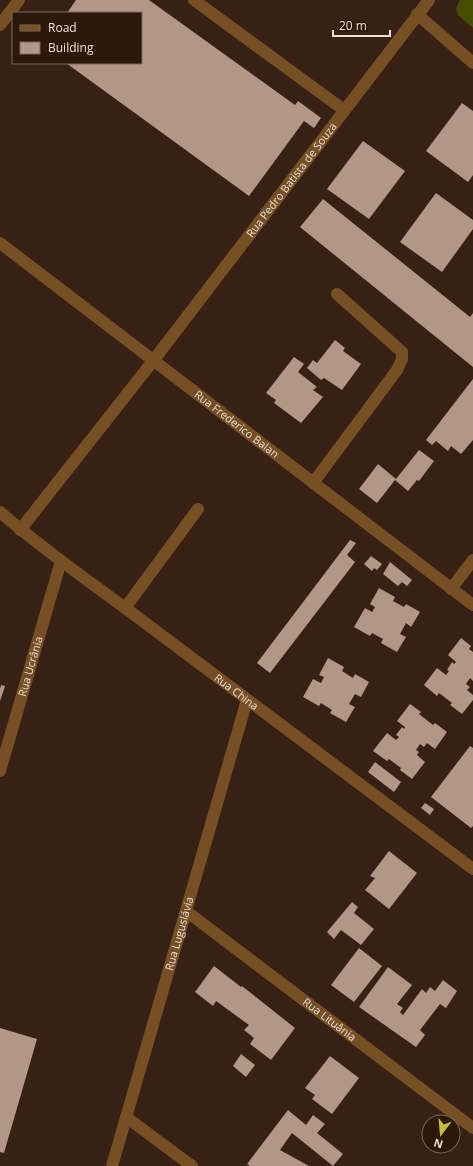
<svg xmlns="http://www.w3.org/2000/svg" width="473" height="1166" font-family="'Open Sans',sans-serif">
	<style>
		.green { fill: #474c03 }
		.building { fill: #b29787 }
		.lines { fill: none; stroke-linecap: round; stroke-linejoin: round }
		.minor { stroke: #764f24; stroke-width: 12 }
		.labels { text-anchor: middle; stroke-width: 4; stroke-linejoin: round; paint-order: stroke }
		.street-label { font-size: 11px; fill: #eddfd6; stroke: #2c180b }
	</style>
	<rect width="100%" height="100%" fill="#362114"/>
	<path class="green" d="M460,0h13v28l-15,-13 -2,-7z"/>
	<g class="building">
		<path d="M76,0h73l146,105 3,-4 23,17 -7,10 -10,-7 -55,75 -183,-133h75v-50h-74z"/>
		<path d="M462,103l11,8v64l-5,7 -42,-31z"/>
		<path d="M363,141l42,30 -36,48 -42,-30z"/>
		<path d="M436,193l37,27v9l-31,43 -42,-30z"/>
		<path d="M323,199l147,118 3,-4v54l-173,-140z"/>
		<path d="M335,340l10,8 -2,3 18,13 -19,26 -18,-12 -3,2 -14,-12 6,-8 4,3z"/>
		<path d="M294,357l10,7 -6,8 19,15 -4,3 10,7 -22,26 -27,-20 2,-3 -10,-7z"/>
		<path d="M473,379v61l-12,14 -10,-8 -3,5 -12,-10 -4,4 -6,-5z"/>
		<path d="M419,450l15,11 -15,20 -2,-1 -9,11 -13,-11 -18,23 -18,-14 19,-25 18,15z"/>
		<path d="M350,540l6,3 -9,12 8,7 -85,111 -13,-10z"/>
		<path d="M371,556l11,8 -5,6 -3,-2 -2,3 -8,-7z"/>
		<path d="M390,562l22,18 -5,6 -5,-4 -4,4 -15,-12z"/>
		<path d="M379,588l16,9 -2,4 11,6 2,-3 14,8 -9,15 -5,-4 -6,11 6,3 -9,15 -16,-9 2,-4 -11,-6 -2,3 -16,-9 11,-19 7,4 3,-5 -5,-3z"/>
		<path d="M461,638l10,8 -2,3 4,3v29l-3,-3 -4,6 4,3 -3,3 6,5v5l-11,14 -12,-9 2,-2 -13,-10 -2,3 -13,-11 13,-17 9,7 3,-4 -2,-1 5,-8 2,2 2,-2 -8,-7z"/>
		<path d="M328,658l16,9 -2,4 11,7 2,-4 14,8 -8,15 -6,-3 -6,10 6,3 -9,15 -16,-9 2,-3 -11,-7 -2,3 -16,-9 10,-18 8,4 3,-6 -5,-2z"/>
		<path d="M1,685l4,1 -5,15v-12z"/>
		<path d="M410,704l11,8 -2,2 14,11 2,-2 12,9 -12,17 -8,-6 -3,4 -4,-3 -4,6 3,2 -2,3 8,7 -13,17 -12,-9 1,-2 -12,-9 -2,2 -14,-10 14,-18 9,7 3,-3 -3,-2 6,-8 2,2 1,-2 -8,-6z"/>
		<path d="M470,746l3,2v78l-2,2 -40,-31z"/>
		<path d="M375,762l26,20 -7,10 -26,-20z"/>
		<path d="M425,803l9,6 -4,6 -9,-7z"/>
		<path d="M389,851l28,22 -28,36 -24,-19 10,-12 -5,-2z"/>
		<path d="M352,902l6,5 -4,6 20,16 -13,16 -20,-15 -7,9 -7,-7z"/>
		<path d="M359,948l23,18 -28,36 -23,-17z"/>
		<path d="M214,966l27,21 1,-1 53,42 -24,32 -21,-16 4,-6 -10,-8 5,-5 -33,-24 -3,5 -18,-14z"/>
		<path d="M388,967l24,18 -15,19 6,4 -3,4 3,3 19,-26 4,4 4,-6 5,4 8,-11 14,11 -11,17 -6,-4 -20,26 5,5 -9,12 -57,-40z"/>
		<path d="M0,1028l37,11 -33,114 -4,-1z"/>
		<path d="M241,1054l14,11 -9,12 -13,-11z"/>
		<path d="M330,1056l29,22 -27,36 -20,-15 3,-4 -10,-7z"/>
		<path d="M288,1110l18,15 7,-10 12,9 -8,9 26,21 -10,12 -41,-33 -12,17 29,16h-59l-3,-2z"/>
	</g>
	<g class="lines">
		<g class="minor">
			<path d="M194,0l150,110"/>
			<path d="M417,14l56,49"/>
			<path d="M0,25l19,-25"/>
			<path id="s1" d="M0,243l473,362"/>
			<path d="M313,483l84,-113 5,-11v-7l-65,-58"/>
			<path id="s2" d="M0,512c46,40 96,74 144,110 109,83 219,165 329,247"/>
			<path id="s3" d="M20,530l133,-169 276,-361"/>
			<path d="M451,589l22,-29"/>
			<path d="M125,608l73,-99"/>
			<path id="s4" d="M0,771l61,-210"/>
			<path id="s5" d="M186,911l287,217"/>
			<path d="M126,1117l66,49"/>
			<path id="s6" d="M112,1166l135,-466"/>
		</g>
	</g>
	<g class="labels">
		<g class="street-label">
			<text dy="4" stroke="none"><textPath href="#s3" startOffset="443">Rua Pedro Batista de Souza</textPath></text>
			<text dy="4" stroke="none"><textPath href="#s1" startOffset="298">Rua Frederico Balan</textPath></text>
			<text dy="4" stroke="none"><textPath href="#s4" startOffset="109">Rua Ucrânia</textPath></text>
			<text dy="4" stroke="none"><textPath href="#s2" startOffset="297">Rua China</textPath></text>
			<text dy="4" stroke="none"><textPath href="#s6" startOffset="242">Rua Luguslávia</textPath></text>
			<text dy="4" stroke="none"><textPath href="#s5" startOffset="180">Rua Lituânia</textPath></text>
		</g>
	</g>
	<rect x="12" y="12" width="130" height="52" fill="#2c180b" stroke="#79685c"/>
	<rect x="20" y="25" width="20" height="6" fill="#764f24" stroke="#79685c"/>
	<text x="48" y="32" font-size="12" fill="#eddfd6">Road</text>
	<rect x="20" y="42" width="20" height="12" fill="#b29787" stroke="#79685c"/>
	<text x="48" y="52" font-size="12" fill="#eddfd6">Building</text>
	<g transform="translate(441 1134) rotate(196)"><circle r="19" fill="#2c180b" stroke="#79685c"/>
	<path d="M0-3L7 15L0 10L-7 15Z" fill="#c5bc3d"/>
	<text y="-6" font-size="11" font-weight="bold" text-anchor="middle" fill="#eddfd6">N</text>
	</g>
	<path d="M333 30v6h57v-6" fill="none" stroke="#eddfd6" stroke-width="2"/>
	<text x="339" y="30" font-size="12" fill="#eddfd6" stroke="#2c180b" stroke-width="3" paint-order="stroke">20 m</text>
</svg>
